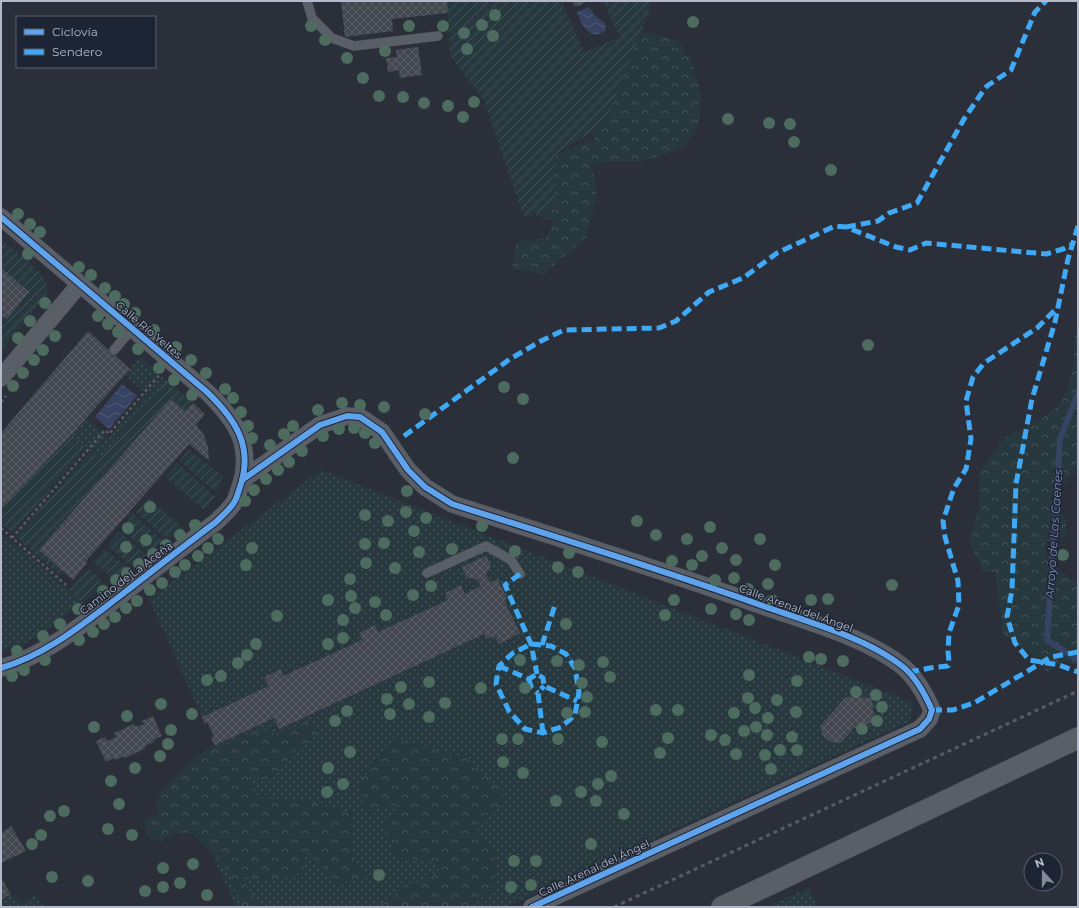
<svg xmlns="http://www.w3.org/2000/svg" width="1079" height="908" font-family="Montserrat,sans-serif">
	<style>
		.grass { fill: url(#grass-dots) }
		.forest { fill: url(#forest-crowns) }
		.garden { fill: url(#garden-furrows) }
		.water { fill: url(#water-waves) }
		.lines { fill: none; stroke-linecap: round; stroke-linejoin: round }
		.stream { stroke: #364363; stroke-width: 6 }
		.building { fill: url(#building-cross-hatch) }
		.service-casing { stroke: #464a52; stroke-width: 10 }
		.minor-casing { stroke: #464a52; stroke-width: 18 }
		.tertiary-casing { stroke: #464a52; stroke-width: 22 }
		.path { stroke: #585c64; stroke-width: 2.5; stroke-dasharray: 3 3; stroke-linecap: butt }
		.service { stroke: #5a5e67; stroke-width: 9 }
		.minor { stroke: #5a5e67; stroke-width: 17 }
		.tertiary { stroke: #5a5e67; stroke-width: 21 }
		.rail { stroke: #595c64; stroke-width: 3; stroke-dasharray: 4 4; stroke-linecap: butt }
		.quiet { stroke: #3fa9f5; stroke-width: 5; stroke-dasharray: 10 5; stroke-linecap: butt }
		.cycleway-casing { stroke: #1d2434; stroke-width: 8 }
		.cycleway { stroke: #60a3ed; stroke-width: 6 }
		.tree { fill: #4d6b5e }
		.labels { text-anchor: middle; stroke-width: 3; stroke-linejoin: round; paint-order: stroke }
		.street-label { font-size: 11px; fill: #b4baca; stroke: #1d2434 }
		.water-label { font-size: 12px; font-style: italic; fill: #7b8cb2; stroke: #1d2434 }
	</style>
	<defs>
		<pattern id="grass-dots" width="8" height="8" patternUnits="userSpaceOnUse"><rect width="8" height="8" fill="#27393f"/><path d="M2 2h.1M6 6h.1" fill="none" stroke="#445459" stroke-width="1.8" stroke-linecap="round"/></pattern>
		<pattern id="forest-crowns" width="20" height="18" patternUnits="userSpaceOnUse"><rect width="20" height="18" fill="#27393f"/><path d="M2 6a3 3 0 1 1 6 0M12 15a3 3 0 1 1 6 0" fill="none" stroke="#445459"/></pattern>
		<pattern id="garden-furrows" width="10" height="10" patternUnits="userSpaceOnUse"><rect width="10" height="10" fill="#27393f"/><path d="M-1 1l2-2M0 10L10 0M9 11l2-2" fill="none" stroke="#445459"/></pattern>
		<pattern id="water-waves" width="16" height="10" patternUnits="userSpaceOnUse"><rect width="16" height="10" fill="#364363"/><path d="M0 5q4-4 8 0t8 0" fill="none" stroke="#515c78"/></pattern>
		<pattern id="building-cross-hatch" width="8" height="8" patternUnits="userSpaceOnUse"><rect width="8" height="8" fill="#434750"/><path d="M0 0l8 8M0 8l8-8" fill="none" stroke="#5c5f68"/></pattern>
	</defs>
	<rect width="100%" height="100%" fill="#2a2f39"/>
	<g class="grass">
		<path d="M140,357l18,16 -15,18 -18,-16z"/>
		<path d="M161,376l7,5 -68,78 -28,-25 15,-16 22,20z"/>
		<path d="M321,470l593,233 -5,19 -403,185h-270l-49,-109 26,-24 -11,-21 13,-8 59,-27 5,11 205,-95 2,5 9,-3 4,8 21,-11 -16,-33 2,-1 -8,-20 -8,3 -4,-7 5,-10 -5,-9 -24,11 4,10 12,3 3,6 -16,8 -4,-9 -16,8 3,7 -70,32 -4,-7 -15,8 3,7 -79,36 -2,-7 -17,7 5,10 -67,31 -53,-118z"/>
		<path d="M1,532l82,70c-26,19 -50,43 -82,50z"/>
		<path d="M809,888l8,19h-42l-2,-3z"/>
		<path d="M11,894l10,10 15,-9 11,12h-46v-7z"/>
	</g>
	<g class="forest">
		<path d="M628,29l50,11 15,25 9,33 -4,29 -14,20 -43,15h-34l-15,4 5,26 -11,46 -43,36 -31,-5 4,-25 14,-5h15l10,-18 -16,-4 -16,-10 28,-51 44,-16 -8,-37z"/>
		<path d="M1078,327v142l-29,28 17,24 1,15 -22,6 2,18 23,19 8,1v84l-14,-3 -16,11 -17,-18 -29,-21 -6,-61h-12l-15,-29 10,-36v-34l25,-35 36,-18 21,-16 12,-33 2,-34z"/>
		<path d="M304,722l16,6 -7,11 -19,13 -21,27h-13l-11,-4 6,22 48,3 49,13v41l14,22 -27,8 -32,-33 -4,22 -33,7 -29,-3 20,30h-20l-13,-36 -30,-32 -9,-6h-17l-12,9 -11,-5 -7,-17 16,-6 -1,-13 4,-11 36,-34 60,-26c21,7 29,2 47,-8z"/>
		<path d="M398,740l67,18 38,32v14l-14,9 -12,18 18,20v35l-23,21h-93l24,-19 37,-14 -5,-12 -40,-5 -11,-35 17,-19 -17,5 -19,3 -5,-29 20,-26z"/>
	</g>
	<g class="garden">
		<path d="M447,1h114l23,51 36,-15 -17,-36h46l2,5 -46,118 -48,29 -2,53 -31,11 -40,-116 -34,-45z"/>
		<path d="M1,240c15,12 53,35 45,56l-45,54z"/>
		<path d="M168,381l25,22 -8,8 -14,-12 -132,151 25,22 -4,4 -44,-39 74,-86 10,8z"/>
		<path d="M72,434l14,14 -74,85 -11,-9v-15z"/>
		<path d="M189,450l34,26 -6,17 -38,-32z"/>
		<path d="M177,463l39,34 -12,13 -39,-33z"/>
		<path d="M149,498l34,30 -16,11 -31,-27z"/>
		<path d="M130,511l34,31 -15,11 -27,-23 7,-9 -4,-4z"/>
		<path d="M119,531l27,24 -15,11 -24,-21z"/>
		<path d="M105,549l23,20 -15,10 -20,-17z"/>
		<path d="M89,569l17,16 -23,17 -14,-12z"/>
	</g>
	<g class="water">
		<path d="M589,7l5,8 11,8 1,7c-15,13 -25,-5 -29,-18z"/>
		<path d="M122,384l15,12 -28,33 -14,-12z"/>
	</g>
	<g class="lines">
		<path class="stream" d="M1078,393l-18,46 -13,201 31,20"/>
	</g>
	<g class="building">
		<path d="M341,1h106l1,12 -56,6 1,12 -48,6z"/>
		<path d="M572,1h17l-14,6z"/>
		<path d="M418,47l4,28 -22,3 -1,-8 -11,2 -2,-14 11,-1 -1,-7z"/>
		<path d="M1,268l28,24 -22,27 -6,-5z"/>
		<path d="M88,331l42,38 -58,65 -71,75v-76z"/>
		<path d="M171,399l14,12 8,-8 12,11 -9,11 8,10 4,12 1,14 -20,-17 -103,117 1,2 -14,17 -34,-30z"/>
		<path d="M486,556l5,9 -5,10 4,7 8,-3 9,20 -3,1 16,33 -21,11 -4,-8 -9,3 -2,-5 -205,95 -5,-11 -59,27 -4,-7 3,-2 -7,-14 -3,2 -2,-7 67,-31 -5,-9 17,-8 2,7 79,-36 -3,-7 16,-8 3,7 70,-32 -3,-7 16,-8 4,9 16,-8 -3,-6 -12,-3 -4,-10z"/>
		<path d="M846,697l26,1 2,24 -20,6 -13,15 -10,-1 -7,-5 -4,-11z"/>
		<path d="M153,716l9,20 -9,4 1,2 -9,4 1,2 -21,10 -1,-2 -8,4 -2,-2 -8,4 -10,-21 9,-4 2,4 9,-4 -2,-4 20,-9 1,3 9,-3 -2,-3z"/>
		<path d="M11,826l15,25 -25,12v-30z"/>
		<path d="M1,878l10,16 -10,6z"/>
	</g>
	<g class="lines">
		<defs>
			<g id="service">
				<path d="M307,1l5,17 20,20 22,8 84,-10"/>
				<path d="M114,350l18,-21"/>
				<path d="M427,573l59,-27 25,14 9,14"/>
			</g>
			<g id="minor">
				<path d="M1,217l206,175c28,27 47,54 33,95 -2,5 -3,12 -7,17 -4,6 -11,12 -17,18 -32,24 -64,49 -96,74 -37,28 -74,59 -119,72"/>
				<path d="M1,378l78,-93"/>
				<path d="M242,480l78,-55 27,-9 13,1 22,15 26,38 17,17 27,17c104,33 208,65 311,102 43,15 104,32 139,60 14,11 23,28 30,44l-3,9 -9,10 -388,178"/>
			</g>
			<path id="tertiary" d="M722,907l356,-169"/>
		</defs>
		<use href="#service" class="service-casing"/>
		<use href="#minor" class="minor-casing"/>
		<use href="#tertiary" class="tertiary-casing"/>
		<g class="path">
			<path d="M1,402l5,-6"/>
			<path d="M1,528l65,57"/>
			<path d="M12,538l93,-108 4,4 51,-60"/>
		</g>
		<use href="#service" class="service"/>
		<use href="#minor" class="minor"/>
		<use href="#tertiary" class="tertiary"/>
		<path class="rail" d="M614,907l464,-216"/>
		<g class="quiet">
			<path d="M1078,226l-10,33 -13,63 -23,77 -16,85 -4,106 -5,27 8,26 14,17 30,5 19,7"/>
			<path d="M846,227l32,-6 11,-8 28,-10 47,-84 19,-28 4,-5 24,-16 24,-58 11,-11"/>
			<path d="M404,436l106,-77 31,-18 23,-11 95,-2 17,-7 33,-29 34,-14 34,-25 58,-27 11,1 50,20 14,3 16,-7 120,11 17,-5 10,-5"/>
			<path d="M520,574l-15,11 26,59 6,30"/>
			<path d="M531,644l20,2 15,8 9,14 4,24 -4,23 -14,12 -18,6 -18,-4 -16,-18 -13,-27 3,-18 14,-13z"/>
			<path d="M542,645l13,-40"/>
			<path d="M499,666l30,13 8,-5 6,4 1,8 33,15"/>
			<path d="M909,672l21,-4 18,-2 1,-4 -1,-11 1,-18 10,-28 -1,-24 -13,-44 -2,-16 11,-33 12,-19 5,-30 -5,-38 7,-24 11,-14 53,-35 21,-21"/>
			<path d="M529,679l2,8 7,6"/>
			<path d="M932,710h21l21,-7 77,-46 27,-5"/>
			<path d="M543,733l-5,-40 6,-7"/>
		</g>
		<defs>
			<g id="cycleway">
				<path d="M1,217l206,175c28,27 47,54 33,95 -2,5 -3,12 -7,17 -4,6 -11,12 -17,18 -32,24 -64,49 -96,74 -37,28 -74,59 -119,72"/>
				<path d="M242,480l78,-55 27,-9 13,1 22,15 26,38 17,17 27,17c104,33 208,65 311,102 43,15 104,32 139,60 14,11 23,28 30,44l-3,9 -9,10 -388,178"/>
			</g>
		</defs>
		<use href="#cycleway" class="cycleway-casing"/>
		<use href="#cycleway" class="cycleway"/>
	</g>
	<g class="tree">
		<circle cx="495" cy="15" r="6"/>
		<circle cx="693" cy="22" r="6"/>
		<circle cx="482" cy="25" r="6"/>
		<circle cx="311" cy="26" r="6"/>
		<circle cx="409" cy="26" r="6"/>
		<circle cx="443" cy="26" r="6"/>
		<circle cx="464" cy="33" r="6"/>
		<circle cx="493" cy="36" r="6"/>
		<circle cx="325" cy="40" r="6"/>
		<circle cx="467" cy="49" r="6"/>
		<circle cx="385" cy="51" r="6"/>
		<circle cx="347" cy="58" r="6"/>
		<circle cx="363" cy="78" r="6"/>
		<circle cx="379" cy="96" r="6"/>
		<circle cx="403" cy="97" r="6"/>
		<circle cx="474" cy="102" r="6"/>
		<circle cx="424" cy="103" r="6"/>
		<circle cx="448" cy="106" r="6"/>
		<circle cx="463" cy="117" r="6"/>
		<circle cx="728" cy="119" r="6"/>
		<circle cx="769" cy="123" r="6"/>
		<circle cx="790" cy="124" r="6"/>
		<circle cx="794" cy="142" r="6"/>
		<circle cx="831" cy="170" r="6"/>
		<circle cx="18" cy="214" r="6"/>
		<circle cx="30" cy="224" r="6"/>
		<circle cx="40" cy="232" r="6"/>
		<circle cx="28" cy="254" r="6"/>
		<circle cx="79" cy="267" r="6"/>
		<circle cx="91" cy="275" r="6"/>
		<circle cx="105" cy="288" r="6"/>
		<circle cx="115" cy="296" r="6"/>
		<circle cx="45" cy="303" r="6"/>
		<circle cx="124" cy="304" r="6"/>
		<circle cx="135" cy="313" r="6"/>
		<circle cx="98" cy="316" r="6"/>
		<circle cx="30" cy="321" r="6"/>
		<circle cx="108" cy="324" r="6"/>
		<circle cx="154" cy="330" r="6"/>
		<circle cx="118" cy="332" r="6"/>
		<circle cx="55" cy="336" r="6"/>
		<circle cx="18" cy="338" r="6"/>
		<circle cx="868" cy="345" r="6"/>
		<circle cx="176" cy="347" r="6"/>
		<circle cx="138" cy="349" r="6"/>
		<circle cx="43" cy="350" r="6"/>
		<circle cx="34" cy="360" r="6"/>
		<circle cx="191" cy="360" r="6"/>
		<circle cx="159" cy="368" r="6"/>
		<circle cx="23" cy="373" r="6"/>
		<circle cx="206" cy="373" r="6"/>
		<circle cx="174" cy="380" r="6"/>
		<circle cx="13" cy="386" r="6"/>
		<circle cx="504" cy="387" r="6"/>
		<circle cx="225" cy="389" r="6"/>
		<circle cx="192" cy="395" r="6"/>
		<circle cx="233" cy="398" r="6"/>
		<circle cx="523" cy="399" r="6"/>
		<circle cx="342" cy="403" r="6"/>
		<circle cx="360" cy="405" r="6"/>
		<circle cx="384" cy="407" r="6"/>
		<circle cx="318" cy="410" r="6"/>
		<circle cx="241" cy="412" r="6"/>
		<circle cx="425" cy="414" r="6"/>
		<circle cx="248" cy="426" r="6"/>
		<circle cx="293" cy="426" r="6"/>
		<circle cx="354" cy="428" r="6"/>
		<circle cx="339" cy="429" r="6"/>
		<circle cx="365" cy="433" r="6"/>
		<circle cx="284" cy="434" r="6"/>
		<circle cx="323" cy="436" r="6"/>
		<circle cx="252" cy="438" r="6"/>
		<circle cx="375" cy="443" r="6"/>
		<circle cx="270" cy="445" r="6"/>
		<circle cx="302" cy="451" r="6"/>
		<circle cx="513" cy="458" r="6"/>
		<circle cx="289" cy="462" r="6"/>
		<circle cx="278" cy="470" r="6"/>
		<circle cx="266" cy="479" r="6"/>
		<circle cx="254" cy="490" r="6"/>
		<circle cx="407" cy="491" r="6"/>
		<circle cx="245" cy="501" r="6"/>
		<circle cx="150" cy="507" r="6"/>
		<circle cx="406" cy="512" r="6"/>
		<circle cx="365" cy="515" r="6"/>
		<circle cx="426" cy="518" r="6"/>
		<circle cx="388" cy="521" r="6"/>
		<circle cx="637" cy="521" r="6"/>
		<circle cx="195" cy="525" r="6"/>
		<circle cx="482" cy="526" r="6"/>
		<circle cx="710" cy="527" r="6"/>
		<circle cx="128" cy="528" r="6"/>
		<circle cx="414" cy="531" r="6"/>
		<circle cx="180" cy="535" r="6"/>
		<circle cx="656" cy="535" r="6"/>
		<circle cx="218" cy="539" r="6"/>
		<circle cx="687" cy="539" r="6"/>
		<circle cx="760" cy="539" r="6"/>
		<circle cx="146" cy="540" r="6"/>
		<circle cx="384" cy="543" r="6"/>
		<circle cx="365" cy="544" r="6"/>
		<circle cx="166" cy="545" r="6"/>
		<circle cx="126" cy="547" r="6"/>
		<circle cx="208" cy="548" r="6"/>
		<circle cx="252" cy="548" r="6"/>
		<circle cx="722" cy="548" r="6"/>
		<circle cx="452" cy="549" r="6"/>
		<circle cx="515" cy="551" r="6"/>
		<circle cx="419" cy="552" r="6"/>
		<circle cx="569" cy="553" r="6"/>
		<circle cx="153" cy="554" r="6"/>
		<circle cx="1063" cy="555" r="6"/>
		<circle cx="198" cy="556" r="6"/>
		<circle cx="702" cy="556" r="6"/>
		<circle cx="736" cy="560" r="6"/>
		<circle cx="672" cy="561" r="6"/>
		<circle cx="366" cy="563" r="6"/>
		<circle cx="139" cy="564" r="6"/>
		<circle cx="185" cy="565" r="6"/>
		<circle cx="246" cy="565" r="6"/>
		<circle cx="692" cy="565" r="6"/>
		<circle cx="775" cy="565" r="6"/>
		<circle cx="558" cy="567" r="6"/>
		<circle cx="395" cy="568" r="6"/>
		<circle cx="175" cy="572" r="6"/>
		<circle cx="578" cy="572" r="6"/>
		<circle cx="127" cy="573" r="6"/>
		<circle cx="734" cy="578" r="6"/>
		<circle cx="350" cy="579" r="6"/>
		<circle cx="116" cy="580" r="6"/>
		<circle cx="715" cy="580" r="6"/>
		<circle cx="162" cy="583" r="6"/>
		<circle cx="768" cy="584" r="6"/>
		<circle cx="892" cy="585" r="6"/>
		<circle cx="431" cy="586" r="6"/>
		<circle cx="748" cy="589" r="6"/>
		<circle cx="150" cy="590" r="6"/>
		<circle cx="103" cy="591" r="6"/>
		<circle cx="413" cy="595" r="6"/>
		<circle cx="351" cy="596" r="6"/>
		<circle cx="828" cy="599" r="6"/>
		<circle cx="328" cy="600" r="6"/>
		<circle cx="674" cy="600" r="6"/>
		<circle cx="772" cy="600" r="6"/>
		<circle cx="811" cy="600" r="6"/>
		<circle cx="137" cy="601" r="6"/>
		<circle cx="375" cy="602" r="6"/>
		<circle cx="126" cy="608" r="6"/>
		<circle cx="355" cy="608" r="6"/>
		<circle cx="78" cy="609" r="6"/>
		<circle cx="711" cy="609" r="6"/>
		<circle cx="736" cy="614" r="6"/>
		<circle cx="386" cy="615" r="6"/>
		<circle cx="665" cy="615" r="6"/>
		<circle cx="277" cy="616" r="6"/>
		<circle cx="115" cy="617" r="6"/>
		<circle cx="343" cy="620" r="6"/>
		<circle cx="749" cy="620" r="6"/>
		<circle cx="60" cy="624" r="6"/>
		<circle cx="104" cy="624" r="6"/>
		<circle cx="566" cy="624" r="6"/>
		<circle cx="93" cy="632" r="6"/>
		<circle cx="43" cy="636" r="6"/>
		<circle cx="343" cy="638" r="6"/>
		<circle cx="79" cy="640" r="6"/>
		<circle cx="256" cy="644" r="6"/>
		<circle cx="328" cy="644" r="6"/>
		<circle cx="17" cy="651" r="6"/>
		<circle cx="247" cy="655" r="6"/>
		<circle cx="809" cy="657" r="6"/>
		<circle cx="821" cy="659" r="6"/>
		<circle cx="45" cy="660" r="6"/>
		<circle cx="520" cy="660" r="6"/>
		<circle cx="557" cy="661" r="6"/>
		<circle cx="843" cy="661" r="6"/>
		<circle cx="603" cy="662" r="6"/>
		<circle cx="238" cy="663" r="6"/>
		<circle cx="579" cy="665" r="6"/>
		<circle cx="24" cy="670" r="6"/>
		<circle cx="749" cy="675" r="6"/>
		<circle cx="12" cy="676" r="6"/>
		<circle cx="221" cy="676" r="6"/>
		<circle cx="610" cy="677" r="6"/>
		<circle cx="207" cy="680" r="6"/>
		<circle cx="797" cy="681" r="6"/>
		<circle cx="429" cy="682" r="6"/>
		<circle cx="582" cy="683" r="6"/>
		<circle cx="401" cy="687" r="6"/>
		<circle cx="481" cy="688" r="6"/>
		<circle cx="525" cy="688" r="6"/>
		<circle cx="856" cy="692" r="6"/>
		<circle cx="876" cy="695" r="6"/>
		<circle cx="587" cy="697" r="6"/>
		<circle cx="748" cy="698" r="6"/>
		<circle cx="387" cy="699" r="6"/>
		<circle cx="777" cy="700" r="6"/>
		<circle cx="445" cy="703" r="6"/>
		<circle cx="161" cy="704" r="6"/>
		<circle cx="409" cy="704" r="6"/>
		<circle cx="882" cy="707" r="6"/>
		<circle cx="755" cy="708" r="6"/>
		<circle cx="656" cy="710" r="6"/>
		<circle cx="678" cy="710" r="6"/>
		<circle cx="347" cy="711" r="6"/>
		<circle cx="585" cy="712" r="6"/>
		<circle cx="796" cy="712" r="6"/>
		<circle cx="567" cy="713" r="6"/>
		<circle cx="734" cy="713" r="6"/>
		<circle cx="192" cy="714" r="6"/>
		<circle cx="390" cy="714" r="6"/>
		<circle cx="127" cy="716" r="6"/>
		<circle cx="429" cy="717" r="6"/>
		<circle cx="768" cy="718" r="6"/>
		<circle cx="335" cy="721" r="6"/>
		<circle cx="877" cy="721" r="6"/>
		<circle cx="94" cy="727" r="6"/>
		<circle cx="756" cy="727" r="6"/>
		<circle cx="862" cy="729" r="6"/>
		<circle cx="171" cy="730" r="6"/>
		<circle cx="744" cy="731" r="6"/>
		<circle cx="711" cy="735" r="6"/>
		<circle cx="767" cy="735" r="6"/>
		<circle cx="792" cy="737" r="6"/>
		<circle cx="668" cy="738" r="6"/>
		<circle cx="502" cy="739" r="6"/>
		<circle cx="518" cy="739" r="6"/>
		<circle cx="558" cy="739" r="6"/>
		<circle cx="725" cy="740" r="6"/>
		<circle cx="602" cy="742" r="6"/>
		<circle cx="168" cy="744" r="6"/>
		<circle cx="780" cy="750" r="6"/>
		<circle cx="797" cy="750" r="6"/>
		<circle cx="350" cy="752" r="6"/>
		<circle cx="660" cy="753" r="6"/>
		<circle cx="736" cy="754" r="6"/>
		<circle cx="765" cy="755" r="6"/>
		<circle cx="160" cy="756" r="6"/>
		<circle cx="503" cy="762" r="6"/>
		<circle cx="135" cy="768" r="6"/>
		<circle cx="328" cy="768" r="6"/>
		<circle cx="771" cy="769" r="6"/>
		<circle cx="523" cy="773" r="6"/>
		<circle cx="611" cy="776" r="6"/>
		<circle cx="111" cy="781" r="6"/>
		<circle cx="343" cy="784" r="6"/>
		<circle cx="598" cy="784" r="6"/>
		<circle cx="327" cy="792" r="6"/>
		<circle cx="581" cy="792" r="6"/>
		<circle cx="556" cy="801" r="6"/>
		<circle cx="596" cy="801" r="6"/>
		<circle cx="119" cy="804" r="6"/>
		<circle cx="64" cy="811" r="6"/>
		<circle cx="624" cy="814" r="6"/>
		<circle cx="50" cy="816" r="6"/>
		<circle cx="108" cy="829" r="6"/>
		<circle cx="41" cy="835" r="6"/>
		<circle cx="132" cy="835" r="6"/>
		<circle cx="32" cy="844" r="6"/>
		<circle cx="591" cy="844" r="6"/>
		<circle cx="514" cy="861" r="6"/>
		<circle cx="536" cy="861" r="6"/>
		<circle cx="193" cy="864" r="6"/>
		<circle cx="163" cy="868" r="6"/>
		<circle cx="379" cy="875" r="6"/>
		<circle cx="52" cy="877" r="6"/>
		<circle cx="88" cy="881" r="6"/>
		<circle cx="180" cy="883" r="6"/>
		<circle cx="531" cy="885" r="6"/>
		<circle cx="163" cy="887" r="6"/>
		<circle cx="511" cy="887" r="6"/>
		<circle cx="145" cy="891" r="6"/>
		<circle cx="207" cy="895" r="6"/>
	</g>
	<g class="labels">
		<g class="street-label">
			<text transform="translate(149 330) rotate(40)" y="4">Calle Río Yeltes</text>
			<text transform="translate(126 578) rotate(-37)" y="4">Camino de La Aceña</text>
			<text transform="translate(796 608) rotate(20)" y="4">Calle Arenal del Ángel</text>
			<text transform="translate(594 868) rotate(-25)" y="4">Calle Arenal del Ángel</text>
		</g>
		<g class="water-label">
			<text transform="translate(1054 534) rotate(-86)" y="4">Arroyo de Las Caenes</text>
		</g>
	</g>
	<rect width="1079" height="908" fill="none" stroke="#b4baca" stroke-width="4"/>
	<rect x="16" y="16" width="140" height="52" fill="#1d2434" stroke="#596070"/>
	<rect x="24" y="29" width="20" height="6" fill="#60a3ed" stroke="#596070"/>
	<text x="52" y="36" font-size="12" fill="#b4baca">Ciclovía</text>
	<rect x="24" y="49" width="20" height="6" fill="#3fa9f5" stroke="#596070"/>
	<text x="52" y="56" font-size="12" fill="#b4baca">Sendero</text>
	<g transform="translate(1043 872) rotate(339)"><circle r="19" fill="#1d2434" stroke="#596070"/>
	<path d="M0-3L7 15L0 10L-7 15Z" fill="#848997"/>
	<text y="-6" font-size="11" font-weight="bold" text-anchor="middle" fill="#b4baca">N</text>
	</g>
</svg>
